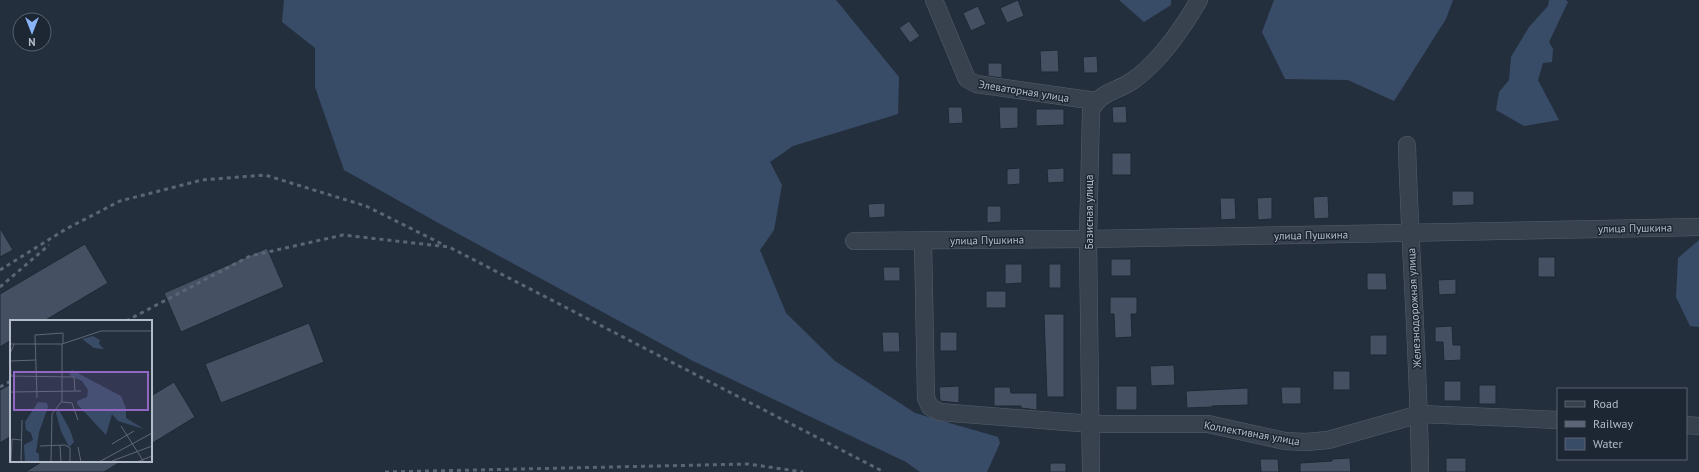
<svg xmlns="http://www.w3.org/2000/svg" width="1699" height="472" font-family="'PT Sans',sans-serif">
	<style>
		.water { fill: #394c67 }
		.building { fill: #455162; stroke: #1f2835 }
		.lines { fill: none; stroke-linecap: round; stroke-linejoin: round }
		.minor-casing { stroke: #565f6c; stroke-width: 18 }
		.minor { stroke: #38414e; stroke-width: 17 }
		.rail { stroke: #5a6575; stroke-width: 3; stroke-dasharray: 4 4; stroke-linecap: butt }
		.labels { text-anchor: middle; stroke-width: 3; stroke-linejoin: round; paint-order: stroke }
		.street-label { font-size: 11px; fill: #b4bcc9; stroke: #1d2633 }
		.inset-road { fill: none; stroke: #5e6776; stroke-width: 1 }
		.view { fill: #9266c3; fill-opacity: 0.15; stroke: #9266c3; stroke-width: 2 }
		.inset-edge { fill: none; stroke: #b4bcc9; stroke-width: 2 }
	</style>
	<rect width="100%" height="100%" fill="#242f3e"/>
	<g class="water">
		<path d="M284,0h552l63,77 -1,37 -105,32 -23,16 12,23 -8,45 -14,20 26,63 49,48 80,52 83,24 2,6 -13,29h-67l-14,-10 -213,-101 -251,-136 -98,-55 -29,-83v-39l-33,-26z"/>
		<path d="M1119,0h52v5l-27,17z"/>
		<path d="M1274,0h179l-7,19 -52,82 -46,-21 -63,-1 -23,-47z"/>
		<path d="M1549,0h17l2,2 -19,40 4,7 -1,13 -9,1 -5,17 21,40 -35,6 -28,-16 3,-18 10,-12 2,-23 18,-30 19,-21z"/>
		<path d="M1699,240v87l-9,-1 -14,-29 2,-39z"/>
	</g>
	<g class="building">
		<path d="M1018,0l6,16 -17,7 -7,-15z"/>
		<path d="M978,6l8,18 -15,7 -8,-18z"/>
		<path d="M909,21l11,15 -10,7 -11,-15z"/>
		<path d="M1058,50l1,22h-18l-1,-21z"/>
		<path d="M1097,56l1,17h-14l-1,-16z"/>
		<path d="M988,63h14v15l-14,-2z"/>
		<path d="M1126,106l1,17h-14l-1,-16z"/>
		<path d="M948,107h14l1,16 -14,1z"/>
		<path d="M999,107h19v21l-18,1z"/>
		<path d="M1036,109h28v16l-28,1z"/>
		<rect x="1112" y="153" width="19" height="22"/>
		<path d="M1020,168v16l-13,1v-16z"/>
		<path d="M1064,168v14l-16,1 -1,-14z"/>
		<path d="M1452,191h22v14l-22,1z"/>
		<path d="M1328,196l1,22 -15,1 -1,-22z"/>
		<path d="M1272,197v22l-14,1 -1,-22z"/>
		<path d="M1220,198h15l1,21 -15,1z"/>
		<path d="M885,203v14l-16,1 -1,-14z"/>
		<path d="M987,206h14v16l-14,1z"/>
		<path d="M0,228l13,22 -13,7z"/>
		<path d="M85,244l23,39 -64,38h-33v19l-11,7v-53z"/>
		<path d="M267,248l17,39 -103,45 -17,-39z"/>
		<rect x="1538" y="257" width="17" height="20"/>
		<rect x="1111" y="259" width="20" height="17"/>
		<path d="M1005,264h17v19l-17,1z"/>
		<rect x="1049" y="264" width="12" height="24"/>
		<path d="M883,267h17v14h-16z"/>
		<path d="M1367,273h19l1,17h-20z"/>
		<path d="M1456,279v15l-17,1 -1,-15z"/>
		<rect x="986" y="291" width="20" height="17"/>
		<path d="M1110,297h27v17h-6l1,23 -17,1 -1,-24h-4z"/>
		<path d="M1044,314h20v83h-17z"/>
		<path d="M309,323l15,39 -103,41 -16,-39z"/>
		<path d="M1452,326l1,19h8v15l-17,1 -1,-19h-8v-15z"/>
		<path d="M882,332h17l1,20h-17z"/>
		<rect x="940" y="332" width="17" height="19"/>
		<rect x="1370" y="335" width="17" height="20"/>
		<path d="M1174,365l1,20 -24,1 -1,-20z"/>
		<rect x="1333" y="371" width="17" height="19"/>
		<rect x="1444" y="381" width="17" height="20"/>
		<path d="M174,382l21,35 -44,27v-48z"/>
		<path d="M11,384v52l-11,7v-53z"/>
		<rect x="1479" y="385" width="17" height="19"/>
		<path d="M959,386v17l-19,-2 -1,-14z"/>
		<rect x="1116" y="386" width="21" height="24"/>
		<path d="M994,387h16l1,6h26v17l-16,-2v-2h-27z"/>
		<path d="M1281,387h20v17h-19z"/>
		<path d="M1248,388v17l-36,1v1l-25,1 -1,-17z"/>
		<path d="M1350,458l1,14h-51v-9l32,-2v-2z"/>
		<rect x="1446" y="458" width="20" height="14"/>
		<path d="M1260,459h18l1,13h-18z"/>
		<path d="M43,461h79l-18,11h-79z"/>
		<rect x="1050" y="463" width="16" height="9"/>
	</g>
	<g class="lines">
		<defs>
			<g id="minor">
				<path d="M934,0l30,72 3,7 9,5 120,17"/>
				<path d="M1407,145c3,109 12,218 13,327"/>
				<path d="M854,241l234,-2 611,-12"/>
				<path d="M923,241l3,157 4,9 10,5 152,12h116l77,17 21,1 22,-2 92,-26 138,6"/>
				<path d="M1686,425l13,1"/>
				<path d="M1091,472l-3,-233 3,-128c9,-20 25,-19 41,-30 6,-4 12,-9 17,-14 20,-19 36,-43 50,-67"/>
			</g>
		</defs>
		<use href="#minor" class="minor-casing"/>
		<use href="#minor" class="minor"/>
		<g class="rail">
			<path d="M0,270l66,-41 54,-28 82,-21 63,-5 101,31 78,39"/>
			<path d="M0,287l49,-42"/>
			<path d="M126,321l124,-65 93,-21 106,12 435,225"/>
			<path d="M0,387l11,-6"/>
			<path d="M385,472l363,-8 55,8"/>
		</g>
	</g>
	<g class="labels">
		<g class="street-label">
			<text transform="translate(1024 91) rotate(9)" y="4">Элеваторная улица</text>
			<text transform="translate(1089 212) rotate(-90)" y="4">Базисная улица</text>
			<text transform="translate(1635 228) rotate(-1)" y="4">улица Пушкина</text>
			<text transform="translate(1311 235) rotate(-1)" y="4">улица Пушкина</text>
			<text transform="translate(987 240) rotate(-1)" y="4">улица Пушкина</text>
			<text transform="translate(1414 308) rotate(-93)" y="4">Железнодорожная улица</text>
			<text transform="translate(1252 433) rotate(10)" y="4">Коллективная улица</text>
		</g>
	</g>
	<g transform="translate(10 320)">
		<rect width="142" height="142" fill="#242f3e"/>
		<path d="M83,16l7,4 -1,4 5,5 -10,-1 -12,-9zM62,50l49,26 5,12v10l18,11 -26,-8 -6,-7 -6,21 -29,-31v-3l10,-4 1,-7 -6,-9 -13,-6zM28,82l9,1 1,4 -9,25 -3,20 3,2v8h-14l-1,-17 9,-5 -2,-7 -5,-3 -1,-8zM48,88l12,22 4,12 -5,5 -8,-16 -5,-18z" fill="#394c67"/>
		<path class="inset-road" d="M0,24h52M52,24l39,-13h51M0,41l26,-1M0,56l64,1 1,14M1,56l-1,-22 4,-10M0,72l71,-1M27,78l-2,-63 28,-2v10M52,82l10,1 6,17M111,106l23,36M102,124l22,-13M50,125l1,17M30,126l25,-1 5,3v14M68,127l3,15M102,141l40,-15M1,142l1,-23 9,1M11,142l1,-42M41,142l1,-48 10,-13v-57M89,142l53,-29M127,142l15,-6"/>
		<path class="view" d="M4,52h134v38h-134z"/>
		<rect width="142" height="142" class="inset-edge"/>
	</g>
	<rect x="1557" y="388" width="130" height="72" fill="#1d2633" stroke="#59626f"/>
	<rect x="1565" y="401" width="20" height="6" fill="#38414e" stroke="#59626f"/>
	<text x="1593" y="408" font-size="12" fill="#b4bcc9">Road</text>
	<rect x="1565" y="421" width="20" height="6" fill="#5a6575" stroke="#59626f"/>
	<text x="1593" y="428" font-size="12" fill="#b4bcc9">Railway</text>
	<rect x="1565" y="438" width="20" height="12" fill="#394c67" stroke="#59626f"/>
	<text x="1593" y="448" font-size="12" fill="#b4bcc9">Water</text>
	<g transform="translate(32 32) rotate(180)"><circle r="19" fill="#1d2633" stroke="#59626f"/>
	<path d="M0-3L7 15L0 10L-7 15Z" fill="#8ab4f8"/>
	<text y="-6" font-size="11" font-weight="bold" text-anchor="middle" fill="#b4bcc9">N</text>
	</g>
</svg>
